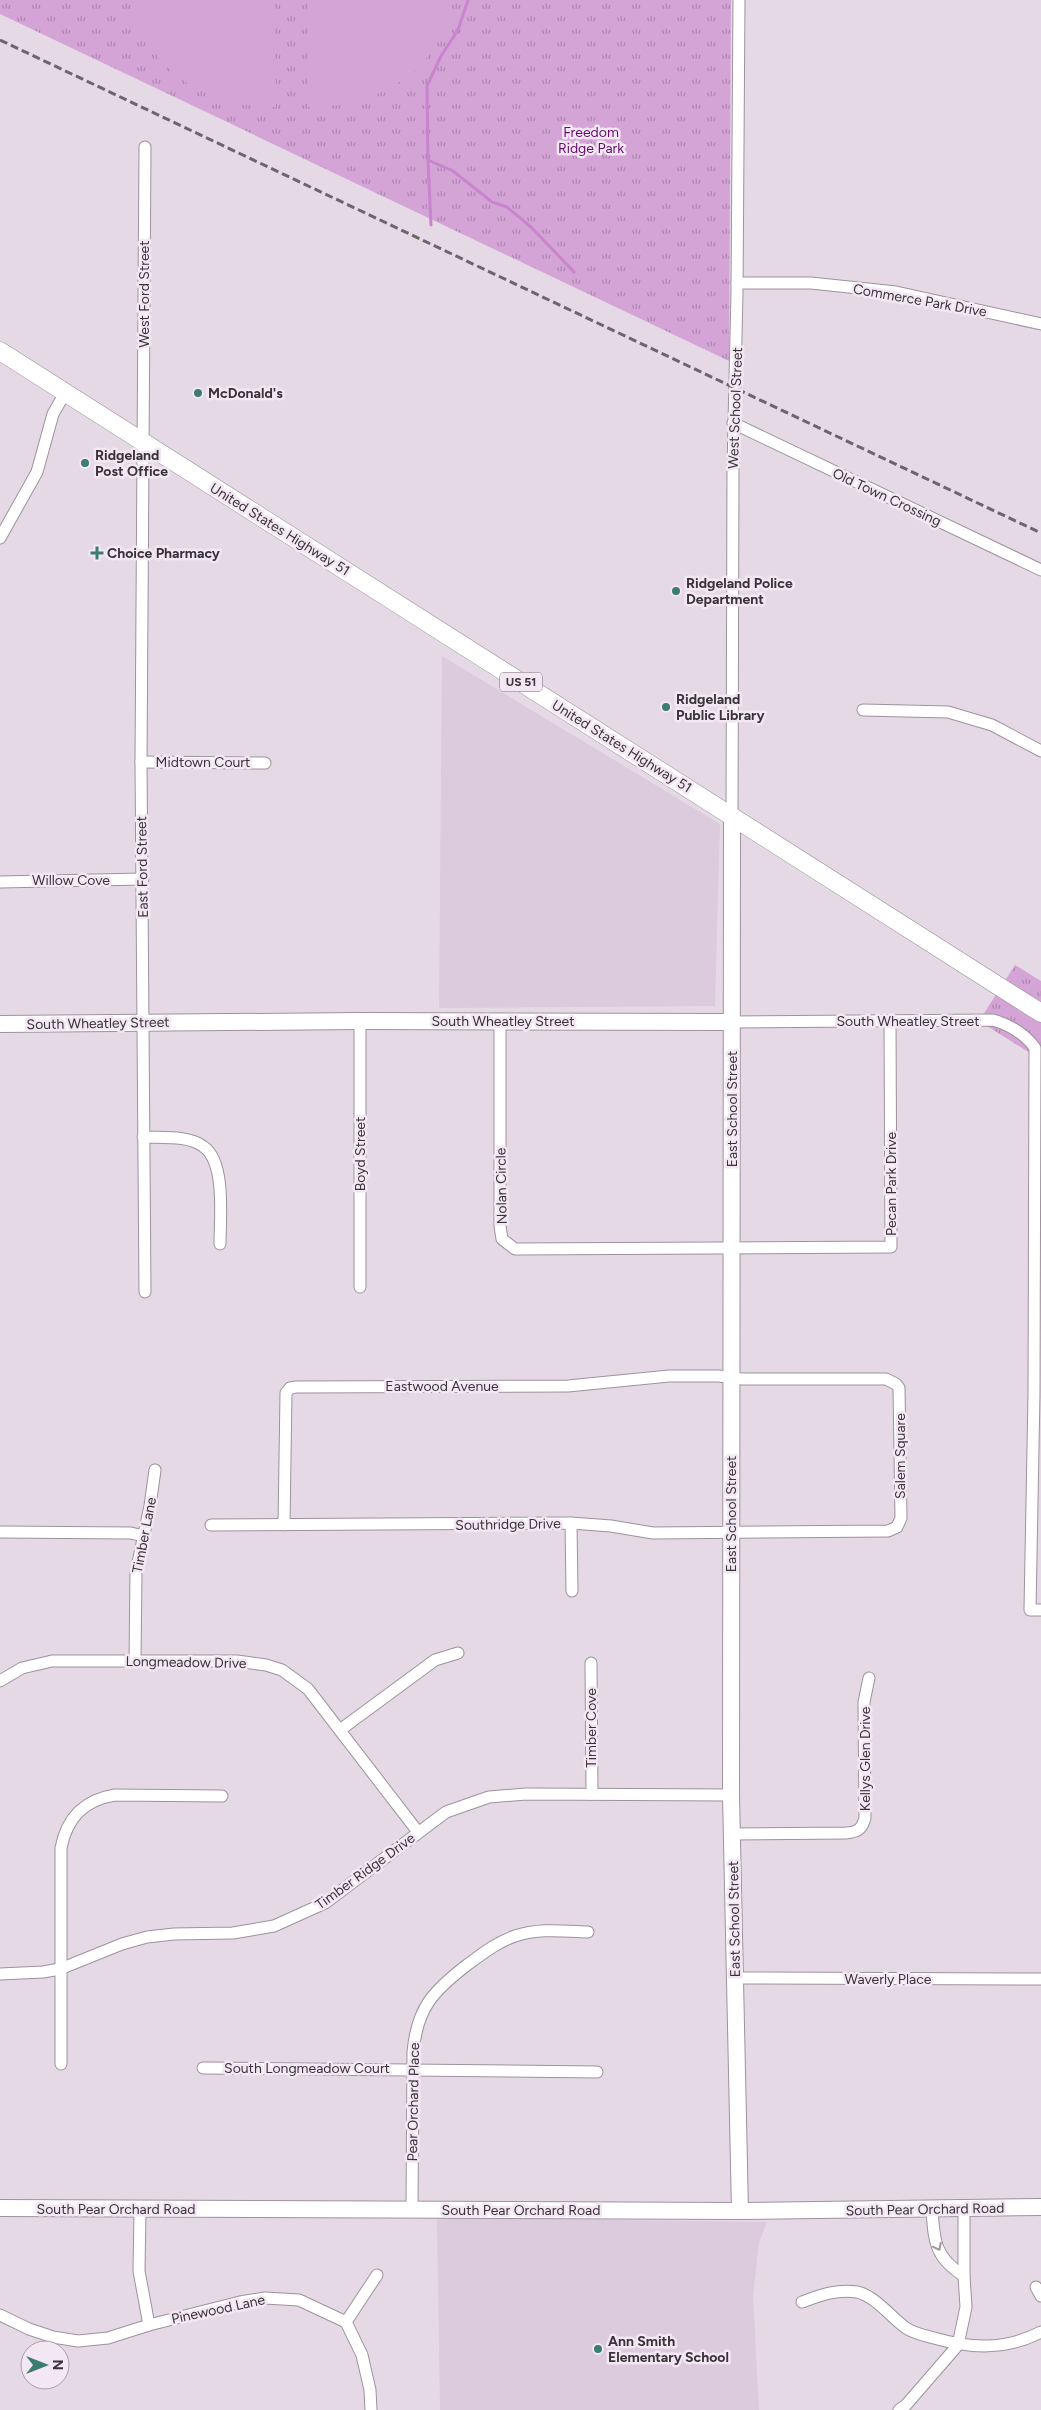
<svg xmlns="http://www.w3.org/2000/svg" width="1041" height="2410" font-family="Figtree,sans-serif">
	<style>
		.built { fill: #dccadd }
		.grass { fill: url(#grass-tufts) }
		.garden { fill: #d4a4d7 }
		.lines { fill: none; stroke-linecap: round; stroke-linejoin: round }
		.stream { stroke: #c884cc; stroke-width: 3 }
		.street-casing { stroke: #9d929e; stroke-width: 13 }
		.secondary-casing { stroke: #9d929e; stroke-width: 18 }
		.primary-casing { stroke: #9d929e; stroke-width: 19 }
		.street { stroke: #fff; stroke-width: 11 }
		.secondary { stroke: #fff; stroke-width: 16 }
		.primary { stroke: #fff; stroke-width: 18 }
		.rail { stroke: #6c656c; stroke-width: 3; stroke-dasharray: 8 4; stroke-linecap: butt }
		.oneway { stroke: #9c9a9c }
		.poi-dot { fill: #3c7d6d; stroke: #f3e7f3; stroke-width: 2 }
		.labels { text-anchor: middle; stroke-width: 5; stroke-linejoin: round; paint-order: stroke }
		.shield { fill: #f3e7f3; stroke: #716a71; stroke-width: 1 }
		.shield-label { font-size: 12px; font-weight: bold; fill: #393439 }
		.park-label { font-size: 14px; fill: #640d6b; stroke: #f3e7f3 }
		.street-label { font-size: 14px; fill: #393439; stroke: #f3e7f3 }
		.poi-label { font-size: 14px; font-weight: bold; fill: #393439; stroke: #f3e7f3; text-anchor: start }
	</style>
	<defs>
		<pattern id="grass-tufts" width="24" height="20" patternUnits="userSpaceOnUse" patternTransform="scale(1.25)"><rect width="24" height="20" fill="#d4a4d7"/><path d="M3 7l-1-3M5 7V3M7 7l1-3M15 17l-1-3M17 17v-4M19 17l1-3" fill="none" stroke="#ad86af"/></pattern>
	</defs>
	<rect width="100%" height="100%" fill="#e6d9e6"/>
	<g class="built">
		<path d="M442,656l278,168 -5,182 -276,2z"/>
		<path d="M437,2218l330,4 -8,21 -6,53 6,114h-319z"/>
	</g>
	<g class="grass">
		<path d="M0,0h731l-2,361 -729,-347z"/>
		<path d="M1015,965l26,16v79l-62,-39z"/>
	</g>
	<g class="garden">
		<path d="M132,0h143l1,107c-68,1 -131,-36 -144,-107z"/>
		<path d="M308,0h145c-14,73 -76,107 -145,107z"/>
	</g>
	<g class="lines">
		<g class="stream">
			<path d="M428,160l-1,-74 14,-30 17,-26 10,-30"/>
			<path d="M431,225l-3,-65 25,11 39,31 15,5 24,20 43,45"/>
		</g>
		<defs>
			<g id="street">
				<path d="M145,147l-4,615 4,530"/>
				<path d="M737,283h74l85,9 145,32"/>
				<path d="M733,423l308,147"/>
				<path d="M0,538l37,-66 16,-58 12,-21"/>
				<path d="M863,710l85,2 44,13 49,26"/>
				<path d="M141,762l124,1"/>
				<path d="M732,816l1,-349 4,-175 2,-292"/>
				<path d="M0,882l143,-3"/>
				<path d="M360,1021v266"/>
				<path d="M500,1021v205l2,13 13,10 376,-2 -1,-226"/>
				<path d="M732,1022l261,-2c17,5 32,14 42,28l-1,346 -4,216h11"/>
				<path d="M143,1137c19,1 46,-2 61,10 22,16 16,72 16,97"/>
				<path d="M571,1523l1,68"/>
				<path d="M211,1525l360,-2 40,3 42,7 235,-2 9,-4 4,-9 -2,-130 -3,-4 -10,-5h-144l-23,-3h-50l-101,10 -272,1 -6,1 -4,5 -2,132"/>
				<path d="M0,1532l131,1 12,3"/>
				<path d="M135,1661l1,-89 14,-66 5,-36"/>
				<path d="M591,1663l1,131"/>
				<path d="M0,1681l22,-13 30,-7h185l29,4 16,5 26,19 110,143"/>
				<path d="M340,1730l95,-70 23,-7"/>
				<path d="M732,1834l114,-1c12,-1 16,-4 19,-15l-1,-116 5,-24"/>
				<path d="M0,1974l43,-2 17,-3 62,-25 25,-7 27,-3 59,-1 41,-7 51,-23 121,-91 43,-15 37,-3 205,1"/>
				<path d="M735,1978l306,1"/>
				<path d="M61,2064v-216c6,-31 23,-48 54,-53l107,1"/>
				<path d="M203,2068l394,4"/>
				<path d="M412,2209l1,-157c4,-44 20,-61 54,-87 15,-11 30,-23 48,-29 23,-8 49,-5 73,-4"/>
				<path d="M932,2209c2,31 2,48 32,67"/>
				<path d="M140,2210l-1,61 10,54"/>
				<path d="M1036,2287l5,9"/>
				<path d="M802,2302c19,-7 35,-13 55,-10 17,3 35,26 49,36 7,5 20,8 28,10 38,11 72,12 107,-6"/>
				<path d="M0,2315l29,14 24,8 25,4 30,-3 41,-13 91,-23 25,-4 34,2 47,22 16,33 8,35 1,20"/>
				<path d="M346,2322l31,-47"/>
				<path d="M899,2410l7,-5 52,-60 8,-38 -2,-31v-67"/>
			</g>
			<g id="secondary">
				<path d="M732,816l-1,979 9,416"/>
				<path d="M0,1024l360,-3 372,1"/>
				<path d="M0,2208l740,3 301,-4"/>
			</g>
			<path id="primary" d="M0,351l1041,662"/>
		</defs>
		<use href="#street" class="street-casing"/>
		<use href="#secondary" class="secondary-casing"/>
		<use href="#primary" class="primary-casing"/>
		<use href="#street" class="street"/>
		<use href="#secondary" class="secondary"/>
		<use href="#primary" class="primary"/>
		<path class="rail" d="M0,40l1041,493"/>
	</g>
	<defs><path id="oneway-chevron" d="M-2-3.5L2.5 0L-2 3.5" fill="none" stroke-width="1.6" stroke-linecap="round" stroke-linejoin="round" transform="scale(1.25)"/></defs>
	<use class="oneway" href="#oneway-chevron" transform="translate(938 2247) rotate(63)"/>
	<g class="poi-dot">
		<circle cx="198" cy="393" r="5"/>
		<circle cx="85" cy="463" r="5"/>
		<path d="M94.5 545.5h5v5h5v5h-5v5h-5v-5h-5v-5h5z"/>
		<circle cx="676" cy="591" r="5"/>
		<circle cx="666" cy="707" r="5"/>
		<circle cx="598" cy="2349" r="5"/>
	</g>
	<g class="labels">
		<rect class="shield" x="500" y="672.5" width="42" height="19" rx="4"/>
		<g class="shield-label">
			<text x="521" y="686">US 51</text>
		</g>
		<g class="park-label">
			<text x="591" y="137">Freedom<tspan x="591" dy="16">Ridge Park</tspan></text>
		</g>
		<g class="street-label">
			<text transform="translate(144 294) rotate(-90)" y="5">West Ford Street</text>
			<text transform="translate(920 300) rotate(10)" y="5">Commerce Park Drive</text>
			<text transform="translate(735 408) rotate(-88)" y="5">West School Street</text>
			<text transform="translate(887 497) rotate(25)" y="5">Old Town Crossing</text>
			<text transform="translate(280 529) rotate(32)" y="5">United States Highway 51</text>
			<text transform="translate(622 746) rotate(32)" y="5">United States Highway 51</text>
			<text x="203" y="767">Midtown Court</text>
			<text transform="translate(142 867) rotate(-91)" y="5">East Ford Street</text>
			<text x="71" y="885">Willow Cove</text>
			<text x="503" y="1026">South Wheatley Street</text>
			<text x="908" y="1026">South Wheatley Street</text>
			<text transform="translate(98 1023) rotate(-1)" y="5">South Wheatley Street</text>
			<text transform="translate(732 1109) rotate(-90)" y="5">East School Street</text>
			<text transform="translate(360 1154) rotate(-90)" y="5">Boyd Street</text>
			<text transform="translate(891 1184) rotate(-90)" y="5">Pecan Park Drive</text>
			<text transform="translate(501 1186) rotate(-91)" y="5">Nolan Circle</text>
			<text x="442" y="1391">Eastwood Avenue</text>
			<text transform="translate(900 1456) rotate(-90)" y="5">Salem Square</text>
			<text transform="translate(731 1514) rotate(-90)" y="5">East School Street</text>
			<text transform="translate(508 1524) rotate(-1)" y="5">Southridge Drive</text>
			<text transform="translate(144 1535) rotate(-79)" y="5">Timber Lane</text>
			<text transform="translate(186 1662) rotate(1)" y="5">Longmeadow Drive</text>
			<text transform="translate(591 1728) rotate(-90)" y="5">Timber Cove</text>
			<text transform="translate(865 1759) rotate(-90)" y="5">Kellys Glen Drive</text>
			<text transform="translate(365 1871) rotate(-36)" y="5">Timber Ridge Drive</text>
			<text transform="translate(734 1919) rotate(-91)" y="5">East School Street</text>
			<text x="888" y="1984">Waverly Place</text>
			<text x="307" y="2073">South Longmeadow Court</text>
			<text transform="translate(413 2102) rotate(-89)" y="5">Pear Orchard Place</text>
			<text x="116" y="2214">South Pear Orchard Road</text>
			<text transform="translate(925 2209) rotate(-1)" y="5">South Pear Orchard Road</text>
			<text x="521" y="2215">South Pear Orchard Road</text>
			<text transform="translate(218 2309) rotate(-12)" y="5">Pinewood Lane</text>
		</g>
		<g class="poi-label">
			<text x="208" y="398">McDonald's</text>
			<text x="95" y="460">Ridgeland<tspan x="95" dy="16">Post Office</tspan></text>
			<text x="107" y="558">Choice Pharmacy</text>
			<text x="686" y="588">Ridgeland Police<tspan x="686" dy="16">Department</tspan></text>
			<text x="676" y="704">Ridgeland<tspan x="676" dy="16">Public Library</tspan></text>
			<text x="608" y="2346">Ann Smith<tspan x="608" dy="16">Elementary School</tspan></text>
		</g>
	</g>
	<g transform="translate(45 2365) rotate(90)"><circle r="24" fill="#f3e7f3" stroke="#a99fa9"/>
	<path d="M0-4L9 19L0 12L-9 19Z" fill="#3c7d6d"/>
	<text y="-8" font-size="14" font-weight="bold" text-anchor="middle" fill="#393439">N</text>
	</g>
</svg>
